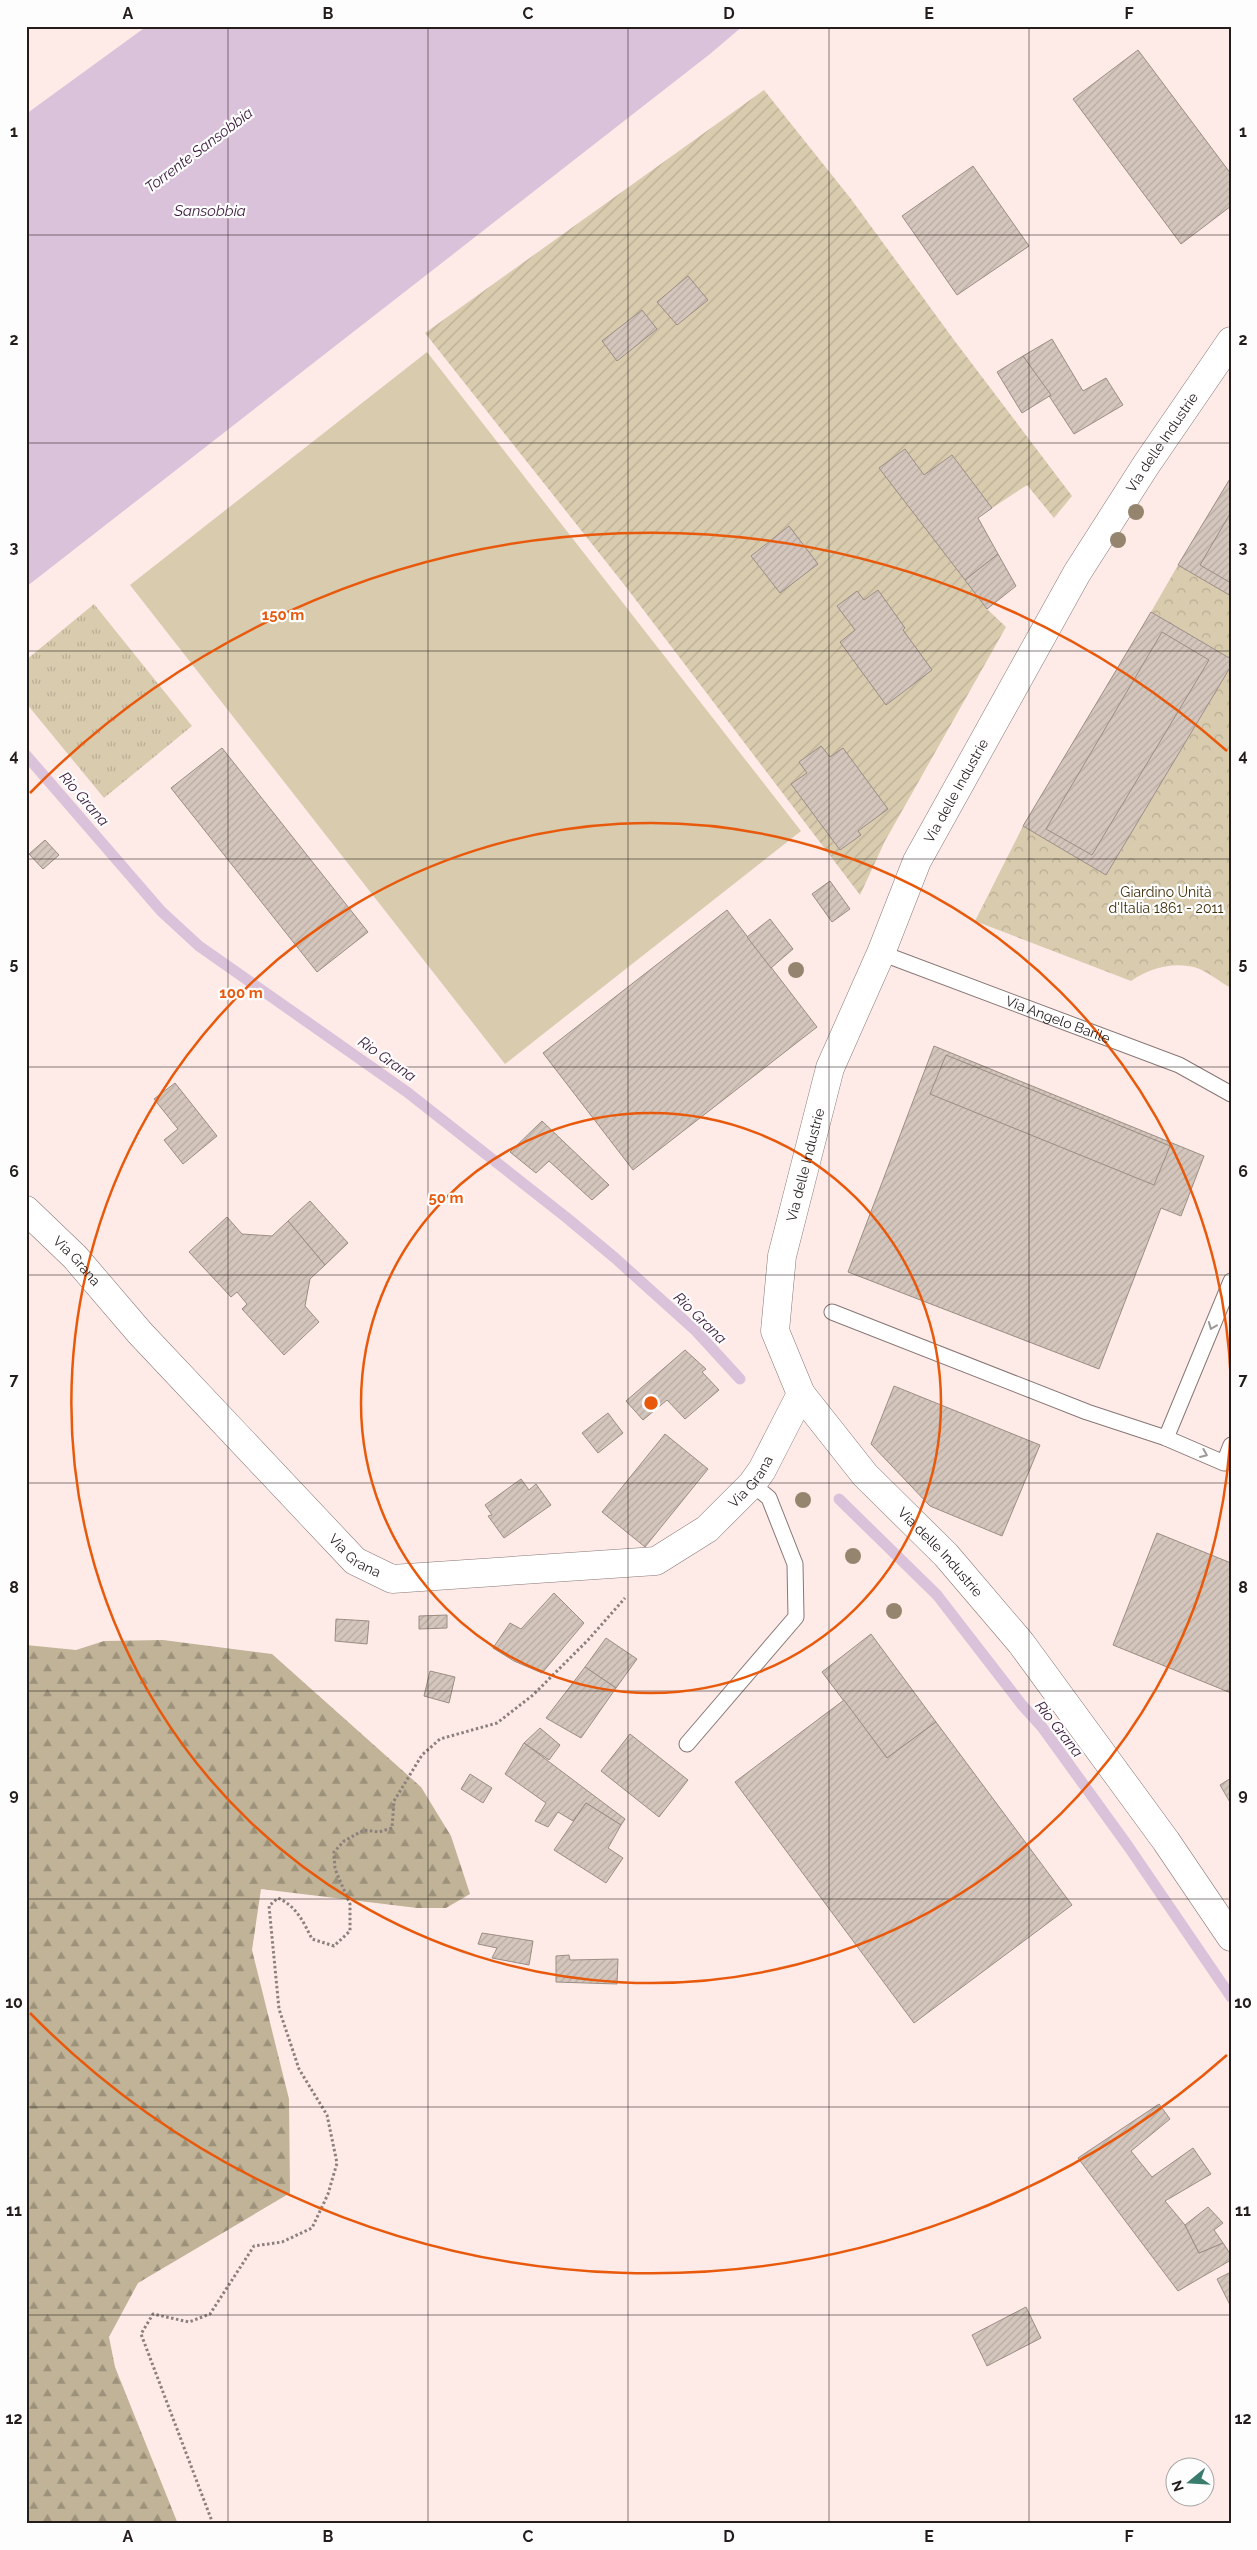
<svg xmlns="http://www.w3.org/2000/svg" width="1257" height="2550" font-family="Raleway,sans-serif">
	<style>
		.grass { fill: url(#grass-tufts) }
		.forest { fill: url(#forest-firs) }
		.park { fill: url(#park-crowns) }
		.garden { fill: url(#garden-furrows) }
		.pitch { fill: #d8cbae }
		.water { fill: #dac2da }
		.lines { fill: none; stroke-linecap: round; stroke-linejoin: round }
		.stream { stroke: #dac2da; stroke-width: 11 }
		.building { fill: url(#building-hatch); stroke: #9b8d84 }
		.service-casing { stroke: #887775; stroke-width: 17 }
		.minor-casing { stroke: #887775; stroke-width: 29 }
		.tertiary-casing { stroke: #887775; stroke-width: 29 }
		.path { stroke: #8c807e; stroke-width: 3; stroke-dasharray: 2.5 2.5; stroke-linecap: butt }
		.service { stroke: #fff; stroke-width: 15 }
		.minor { stroke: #fff; stroke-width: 28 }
		.tertiary { stroke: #fff; stroke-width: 28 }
		.tree { fill: #96856e }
		.oneway { stroke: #9c9999 }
		.grid { fill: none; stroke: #241d1c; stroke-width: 1; stroke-opacity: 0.55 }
		.ring { fill: none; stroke: #e8590c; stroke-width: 2.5 }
		.labels { text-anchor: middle; stroke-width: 4.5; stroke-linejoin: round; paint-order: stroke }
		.street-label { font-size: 14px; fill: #241d1c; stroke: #fdfdfd }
		.park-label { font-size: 14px; fill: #40310a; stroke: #fdfdfd }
		.water-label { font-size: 15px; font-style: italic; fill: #3c1c3d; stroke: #fdfdfd }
		.centre { fill: #e8590c; stroke: #fdfdfd; stroke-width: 2.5 }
		.ring-label { font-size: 15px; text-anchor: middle; font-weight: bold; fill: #e8590c; stroke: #fdfdfd; stroke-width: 4.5; stroke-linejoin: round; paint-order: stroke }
		.neatline { fill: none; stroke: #241d1c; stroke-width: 2 }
		.grid-label { font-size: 16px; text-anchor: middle; font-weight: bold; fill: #241d1c }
	</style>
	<defs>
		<pattern id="grass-tufts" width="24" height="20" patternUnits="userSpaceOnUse" patternTransform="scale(1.25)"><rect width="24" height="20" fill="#d8cbae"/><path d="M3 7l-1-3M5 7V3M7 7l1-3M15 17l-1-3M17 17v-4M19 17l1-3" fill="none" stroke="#b9ae95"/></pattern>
		<pattern id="forest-firs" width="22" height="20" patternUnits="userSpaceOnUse" patternTransform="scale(1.25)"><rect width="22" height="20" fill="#c0b397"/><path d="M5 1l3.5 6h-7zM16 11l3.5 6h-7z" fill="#9c917a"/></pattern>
		<pattern id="park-crowns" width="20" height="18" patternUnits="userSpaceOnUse" patternTransform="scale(1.25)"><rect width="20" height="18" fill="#d8cbae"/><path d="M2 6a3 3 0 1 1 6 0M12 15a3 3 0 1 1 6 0" fill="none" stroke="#b9ae95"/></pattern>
		<pattern id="garden-furrows" width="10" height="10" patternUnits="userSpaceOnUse" patternTransform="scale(1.25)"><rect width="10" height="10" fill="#d8cbae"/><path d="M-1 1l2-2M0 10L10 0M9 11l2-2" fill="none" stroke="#b9ae95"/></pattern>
		<pattern id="building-hatch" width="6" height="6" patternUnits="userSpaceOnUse" patternTransform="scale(1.25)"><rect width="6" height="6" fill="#d4c6bc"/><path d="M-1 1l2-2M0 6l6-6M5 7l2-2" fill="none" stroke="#b6aaa1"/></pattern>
	</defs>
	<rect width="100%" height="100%" fill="#feebe8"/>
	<path class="grass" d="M94,604l98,122 -88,72 -78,-95v-43z"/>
	<path class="forest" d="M104,1641l59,-1 109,14 149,133 30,49 19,58 -24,14h-29l-156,-19 -9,61 37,149 1,94 -152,90 -29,54 6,30 63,157h-152v-879l50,5z"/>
	<g class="park">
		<path d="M1178,565l53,31v63l-80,-47z"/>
		<path d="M1231,666v322c-11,-6 -23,-16 -34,-20 -23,-7 -47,0 -66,13l-156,-60 48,-95 83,49z"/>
	</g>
	<path class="garden" d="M764,90l87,109 103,141 118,156 -18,22 -27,-33 -35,23 -40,-53 -28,20 -19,-26 -25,19 107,141 19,18 -121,214 -25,54 -234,-308 -201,-254z"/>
	<path class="pitch" d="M427,352l374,479 -296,233 -375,-479z"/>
	<path class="water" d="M147,26h596l-33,28 -684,533v-473z"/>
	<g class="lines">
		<g class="stream">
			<path d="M26,755l135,156 38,35 208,146 160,126 48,40 81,73 44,48"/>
			<path d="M839,1499l98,96 85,110 20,22 86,119 103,151"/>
		</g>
	</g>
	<g class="building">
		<path d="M1138,50l93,124v32l-50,38 -108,-145z"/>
		<path d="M973,166l56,80 -72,49 -55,-79z"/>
		<path d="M688,276l20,24 -31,25 -20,-23z"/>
		<path d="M642,310l15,19 -40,32 -15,-20z"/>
		<path d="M1052,339l31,52 23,-13 17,27 -49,29 -51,-78z"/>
		<path d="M1023,356l28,39 -29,18 -25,-41z"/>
		<path d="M905,449l19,26 28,-20 40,53 -14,10 20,36 -33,26 -86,-112z"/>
		<path d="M1231,477v119l-53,-31z"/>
		<path d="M1231,512v71l-31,-18z"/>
		<path d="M789,526l29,38 -38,29 -29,-37z"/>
		<path d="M998,554l18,32 -29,23 -22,-29z"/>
		<path d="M878,590l27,38 -2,2 29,40 -46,35 -46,-63 15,-12 -18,-24 20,-15 7,9z"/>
		<path d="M1151,612l80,47v7l-125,209 -83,-49z"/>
		<path d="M1162,632l47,28 -117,195 -46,-26z"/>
		<path d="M821,746l9,11 13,-9 45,61 -30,22 3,4 -21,15 -49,-66 16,-11 -8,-11z"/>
		<path d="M222,748l146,184 -51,40 -146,-184z"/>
		<path d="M45,840l14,15 -16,14 -14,-15z"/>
		<path d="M830,881l20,28 -18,13 -20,-28z"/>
		<path d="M727,910l90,117 -184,143 -90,-117z"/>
		<path d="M770,919l23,30 -22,19 -24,-31z"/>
		<path d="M934,1046l270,110 -23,60 -20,-8 -62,161 -251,-97z"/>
		<path d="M946,1055l224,91 -16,39 -224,-91z"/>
		<path d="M175,1083l42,53 -34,28 -19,-24 14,-11 -24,-30z"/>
		<path d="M542,1121l67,64 -17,15 -43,-39 -13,12 -26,-21z"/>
		<path d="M310,1201l38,42 -23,22 -37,-44z"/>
		<path d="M227,1217l15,17 30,2 16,-15 37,44 -15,14 -5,27 14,16 -35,33 -42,-46 5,-5 -10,-12 -6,5 -42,-45z"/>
		<path d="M685,1350l21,19 -4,3 17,18 -34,29 -18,-19 -24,20 -17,-19z"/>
		<path d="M894,1386l146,59 -38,91 -72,-30 -59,-62z"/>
		<path d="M608,1413l15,20 -25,20 -16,-20z"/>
		<path d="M665,1434l43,35 -63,78 -43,-35z"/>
		<path d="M521,1479l8,11 7,-6 15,21 -47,33 -16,-22 4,-1 -7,-10z"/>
		<path d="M1157,1533l74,30v130l-118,-48z"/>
		<path d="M554,1593l30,30 -42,50 -28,-12 -21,-13 17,-25 11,6z"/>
		<path d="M447,1615v13l-28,1v-13z"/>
		<path d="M336,1619l33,2 -2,23 -32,-3z"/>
		<path d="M871,1634l65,88 -49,36 -65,-86z"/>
		<path d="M606,1638l31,21 -21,29 -31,-21z"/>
		<path d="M585,1667l31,21 -35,50 -35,-20z"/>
		<path d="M430,1671l25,6 -6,26 -25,-7z"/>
		<path d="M844,1700l43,58 49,-36 136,183 -158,118 -179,-241z"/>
		<path d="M540,1728l20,17 -11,15 -25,-17z"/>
		<path d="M630,1734l58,46 -29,37 -58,-46z"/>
		<path d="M524,1743l101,76 -4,6 -35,-22 -13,18 -15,-9 -10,15 -13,-6 11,-18 -41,-29z"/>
		<path d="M470,1774l22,14 -9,15 -22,-14z"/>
		<path d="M1231,1778v26l-11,-19z"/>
		<path d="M586,1803l35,22 -13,23 15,10 -17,25 -52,-33z"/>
		<path d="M482,1933l51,8 -4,24 -37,-7 5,-10 -19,-4z"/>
		<path d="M569,1955l1,5 48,-1 -1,25 -61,-2v-26z"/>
		<path d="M1159,2104l11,15 -39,32 21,26 41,-29 18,26 -46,27 20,24 14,28 24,-10 8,12v5l-53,31 -100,-133z"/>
		<path d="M1208,2207l15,16 -9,7 9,13 -24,10 -14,-28z"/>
		<path d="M1231,2272v35l-14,-28z"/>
		<path d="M1026,2307l15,31 -54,28 -15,-31z"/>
	</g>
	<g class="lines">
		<defs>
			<g id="service">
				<path id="s1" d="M881,953l298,112 52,29"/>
				<path d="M832,1312l255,100 79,26 58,25 7,-18"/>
				<path d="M1166,1438l65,-157"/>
				<path d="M687,1744l109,-127 -1,-53 -26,-66 -17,-14"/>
			</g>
			<g id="minor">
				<path id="s2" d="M801,1394l64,81 81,80 75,88 145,198 65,96"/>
			</g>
			<g id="tertiary">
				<path id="s3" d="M26,1210l49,47 65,76 215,228 37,18 264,-18 51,-32 45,-45 10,-14 39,-76 -26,-63 7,-75 48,-188 51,-115 36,-92 160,-288 69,-108 85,-124"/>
			</g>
		</defs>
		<use href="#service" class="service-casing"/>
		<use href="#minor" class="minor-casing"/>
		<use href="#tertiary" class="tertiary-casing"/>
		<g class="path">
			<path d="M26,29l5,-3"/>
			<path d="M213,2524l-72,-190 12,-20 36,8 21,-8 44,-68 28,-4 30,-14 16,-34 9,-31 -10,-48 -28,-46 -20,-60 -10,-103 9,-8c18,8 25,23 34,41l22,7 16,-15v-27l-15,-35 -1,-17 10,-11 20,-11 15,2 13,-4 2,-27 28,-46 18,-16 57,-16 36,-28 55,-55 37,-42"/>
		</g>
		<use href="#service" class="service"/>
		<use href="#minor" class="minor"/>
		<use href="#tertiary" class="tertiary"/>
	</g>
	<g class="tree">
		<circle cx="1136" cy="512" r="8"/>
		<circle cx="1118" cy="540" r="8"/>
		<circle cx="796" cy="970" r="8"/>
		<circle cx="803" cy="1500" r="8"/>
		<circle cx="853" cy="1556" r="8"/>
		<circle cx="894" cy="1611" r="8"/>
	</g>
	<defs><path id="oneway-chevron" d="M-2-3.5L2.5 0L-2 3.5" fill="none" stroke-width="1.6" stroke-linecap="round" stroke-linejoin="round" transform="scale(1.25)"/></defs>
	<g class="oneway">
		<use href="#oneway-chevron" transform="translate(1212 1326) rotate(112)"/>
		<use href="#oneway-chevron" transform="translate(1204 1454) rotate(23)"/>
	</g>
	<path class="grid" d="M228,26v2498M428,26v2498M628,26v2498M829,26v2498M1029,26v2498M26,235h1205M26,443h1205M26,651h1205M26,859h1205M26,1067h1205M26,1275h1205M26,1483h1205M26,1691h1205M26,1899h1205M26,2107h1205M26,2315h1205"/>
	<g class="ring">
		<circle cx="651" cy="1403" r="290"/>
		<path d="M1231 1423A580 580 0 1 1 1231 1383"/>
		<path d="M1227 2055A870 870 0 0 1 30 2013M30 793A870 870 0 0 1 1227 751"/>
	</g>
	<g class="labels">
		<g class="street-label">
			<text dy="5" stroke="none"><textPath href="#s3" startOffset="2061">Via delle Industrie</textPath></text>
			<text dy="5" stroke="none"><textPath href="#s3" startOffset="1656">Via delle Industrie</textPath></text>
			<text dy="5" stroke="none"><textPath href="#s1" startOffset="189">Via Angelo Barile</textPath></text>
			<text dy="5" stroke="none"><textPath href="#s3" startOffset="1251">Via delle Industrie</textPath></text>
			<text dy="5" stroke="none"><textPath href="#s3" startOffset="72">Via Grana</textPath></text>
			<text dy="5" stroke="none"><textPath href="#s3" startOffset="912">Via Grana</textPath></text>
			<text dy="5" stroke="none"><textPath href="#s3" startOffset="478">Via Grana</textPath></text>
			<text dy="5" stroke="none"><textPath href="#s2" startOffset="211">Via delle Industrie</textPath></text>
		</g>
		<g class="park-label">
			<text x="1166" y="897">Giardino Unità<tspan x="1166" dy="16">d'Italia 1861 - 2011</tspan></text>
		</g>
		<g class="water-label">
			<text transform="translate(199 150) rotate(-37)" y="5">Torrente Sansobbia</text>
			<text x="210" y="216">Sansobbia</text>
			<text transform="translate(84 799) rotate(49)" y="5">Rio Grana</text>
			<text transform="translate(387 1059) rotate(35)" y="5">Rio Grana</text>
			<text transform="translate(700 1318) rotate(44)" y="5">Rio Grana</text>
			<text transform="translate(1059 1729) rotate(52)" y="5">Rio Grana</text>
		</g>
	</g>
	<circle cx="651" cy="1403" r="8" class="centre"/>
	<g class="ring-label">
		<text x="283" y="620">150 m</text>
		<text x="241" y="998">100 m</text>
		<text x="446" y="1203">50 m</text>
	</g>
	<rect width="1257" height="2550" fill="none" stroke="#fdfdfd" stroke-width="55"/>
	<g transform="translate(1190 2482) rotate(252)"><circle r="24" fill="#fdfdfd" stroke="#a6a3a3"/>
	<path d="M0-4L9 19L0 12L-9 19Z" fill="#397c6d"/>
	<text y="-8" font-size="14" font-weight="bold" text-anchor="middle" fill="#241d1c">N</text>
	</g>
	<rect x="28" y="28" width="1202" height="2494" class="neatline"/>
	<g class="grid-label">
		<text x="128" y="19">A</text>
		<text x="328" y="19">B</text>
		<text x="528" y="19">C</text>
		<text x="729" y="19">D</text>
		<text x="929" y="19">E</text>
		<text x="1129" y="19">F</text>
		<text x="14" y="137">1</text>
		<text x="1243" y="137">1</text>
		<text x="14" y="345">2</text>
		<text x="1243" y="345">2</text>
		<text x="14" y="553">3</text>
		<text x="1243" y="553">3</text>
		<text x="14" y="761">4</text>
		<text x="1243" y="761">4</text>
		<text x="14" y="969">5</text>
		<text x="1243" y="969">5</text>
		<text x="14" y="1177">6</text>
		<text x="1243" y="1177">6</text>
		<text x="14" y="1385">7</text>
		<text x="1243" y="1385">7</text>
		<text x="14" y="1593">8</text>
		<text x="1243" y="1593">8</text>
		<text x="14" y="1800">9</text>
		<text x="1243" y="1800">9</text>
		<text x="14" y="2008">10</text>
		<text x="1243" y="2008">10</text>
		<text x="14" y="2216">11</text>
		<text x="1243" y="2216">11</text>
		<text x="14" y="2424">12</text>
		<text x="1243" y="2424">12</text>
		<text x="128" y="2542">A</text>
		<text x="328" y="2542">B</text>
		<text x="528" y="2542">C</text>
		<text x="729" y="2542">D</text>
		<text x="929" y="2542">E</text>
		<text x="1129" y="2542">F</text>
	</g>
</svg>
